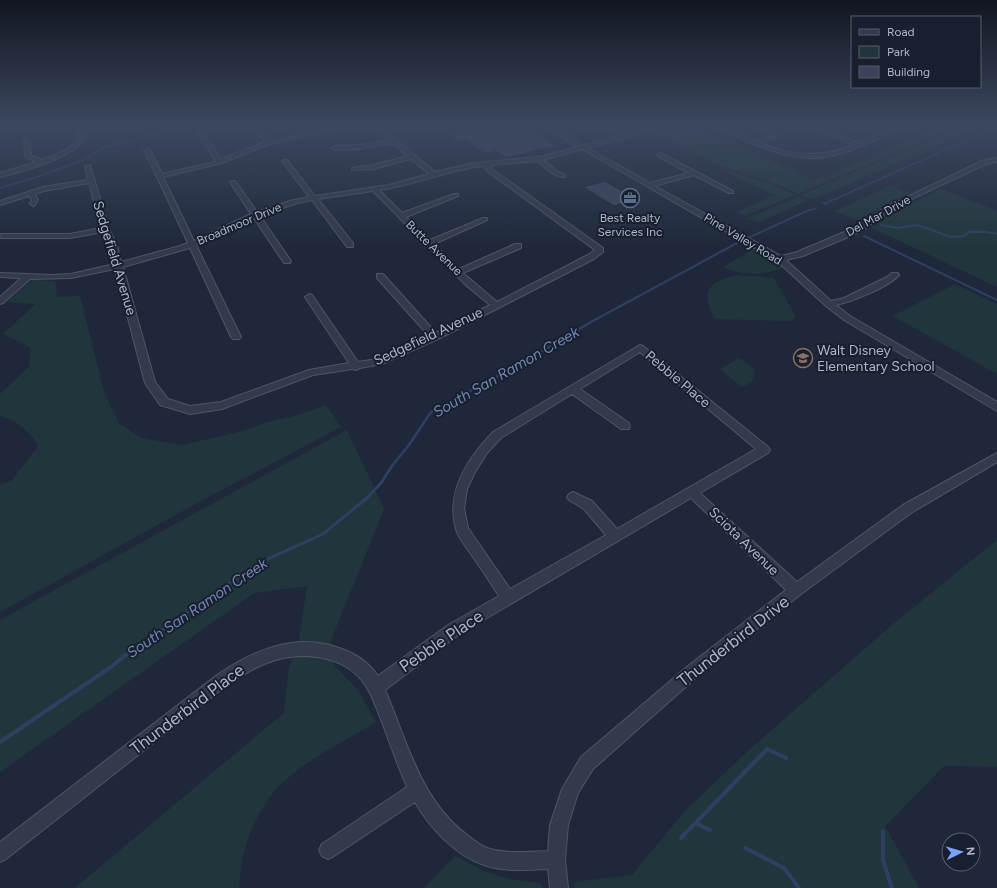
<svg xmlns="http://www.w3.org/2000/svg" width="997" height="888" font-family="Figtree,sans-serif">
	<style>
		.green { fill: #21363c }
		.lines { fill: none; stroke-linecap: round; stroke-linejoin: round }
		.stream-far4 { stroke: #2f3f62; stroke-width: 1.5 }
		.stream-far3 { stroke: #2f3f62; stroke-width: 2 }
		.stream-far2 { stroke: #2f3f62; stroke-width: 2.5 }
		.stream-far1 { stroke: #2f3f62; stroke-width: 3 }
		.stream { stroke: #2f3f62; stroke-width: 4 }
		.building { fill: #3b445b; stroke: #1a2231 }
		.minor-casing { stroke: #4e5566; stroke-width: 2 }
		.minor { fill: #333a4b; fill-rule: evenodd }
		.labels { text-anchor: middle; stroke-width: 4; stroke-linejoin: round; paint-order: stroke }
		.far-street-label { font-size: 12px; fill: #aeb5c7; stroke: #18202f }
		.far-poi-label { font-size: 12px; fill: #aeb5c7; stroke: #18202f }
		.street-label { font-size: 14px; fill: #aeb5c7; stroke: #18202f }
		.poi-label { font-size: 14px; fill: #aeb5c7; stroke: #18202f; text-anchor: start }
		.water-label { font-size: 15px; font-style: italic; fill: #7387b2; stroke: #18202f }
		.near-street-label { font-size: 17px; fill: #aeb5c7; stroke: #18202f }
	</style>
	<rect width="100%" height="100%" fill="#1f283b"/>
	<g class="green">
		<path d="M673,123h13l128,57 138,-57h13l-167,71 -31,-14 -22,-6 -31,-11 -60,-30z"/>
		<path d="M971,123h17l-160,70 -18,6 -9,-4z"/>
		<path d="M724,170l47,14 24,11 -50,21 -8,-4 37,-17z"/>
		<path d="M890,186l20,7 -28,13 -23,15 -25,-10z"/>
		<path d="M941,189l56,22v76l-125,-59 18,-14z"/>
		<path d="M798,197l8,4 -48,22 -11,-5z"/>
		<path d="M754,249l24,14 6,5c-22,7 -40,9 -61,-1z"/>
		<path d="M739,275l35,3 22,39 -6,4 -75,-2c-16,-30 -5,-38 24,-44z"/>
		<path d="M32,280l23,1 2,16 23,-1 24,96 15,31 22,15 41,7 58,-13 27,-10 31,-7 28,-10 15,22 -142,75 -199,110v-127l12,-5 27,-35c-12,-15 -20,-24 -39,-29v-22l30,-28v-19l-27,-13 33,-30 -29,-2z"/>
		<path d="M955,284l42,20v70l-104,-58z"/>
		<path d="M739,358l16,12 -3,12 -10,5 -22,-18z"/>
		<path d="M347,430l37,79 -53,131 3,26 23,23 19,33c-35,21 -73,39 -101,68 -4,4 -7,10 -10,15 -18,27 -24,51 -26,83h-164l209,-175 5,-45 10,-28 8,-54 -53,7 -254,179v-152z"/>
		<path d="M997,540v227l-53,-1 -59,60 34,62h-344l-1,-6 58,-7 53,-64 66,-63 141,-123z"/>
		<path d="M455,856l27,14 25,9 33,4 3,5h-119z"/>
	</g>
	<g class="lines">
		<g class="stream-far4">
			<path d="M0,188l40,-12 43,-16 20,-12 74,-19 13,-6"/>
			<path d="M822,203h4"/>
			<path d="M826,205v-2l171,-76"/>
			<path d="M807,211l10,-3"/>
		</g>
		<g class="stream-far3">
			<path d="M881,225l16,3 20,-3 34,12 13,-1 5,-4h18l10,2"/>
			<path d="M864,236l133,64"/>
			<path d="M589,323l150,-81 70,-32"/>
		</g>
		<path class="stream-far2" d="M391,467l18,-22 22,-33 91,-49 69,-41"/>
		<path class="stream-far1" d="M130,652l129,-89 64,-29 44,-36 14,-15 11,-17"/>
		<g class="stream">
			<path d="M0,742l108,-73 23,-18"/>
			<path d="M695,823l15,7"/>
			<path d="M883,831v29l9,28"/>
			<path d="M681,838l86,-89 19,9"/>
			<path d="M745,848l39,20 15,20"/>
		</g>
	</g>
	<g class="building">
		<path d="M488,124l2,2 14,-1 13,7 12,-3 27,17 -50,12 -10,-7 -11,3 -21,-15 -7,2 -8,-6 30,-7 -3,-2z"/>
		<path d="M605,181l31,18 -22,7 -31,-19z"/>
	</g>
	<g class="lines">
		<defs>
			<g id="minor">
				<path d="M23,123h14l-37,8v-4z"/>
				<path d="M76,123h6l4,14c-16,23 -60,33 -86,40v-4l36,-11 -11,-6 -1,-16 5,1 2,14 11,5c13,-5 30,-11 38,-23z"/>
				<path d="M133,123h5l2,7h-4z"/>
				<path d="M251,123h5l14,18 44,-9 -9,-9h6l8,8 36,-8h12l-97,21 -48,19 -59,14 31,64 57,-27 -21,-32 1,-1h4l22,31 33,-11 19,-4 -26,-35v-2h4l28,36 74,-11 40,-11 -18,-15 -38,10 -21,1v-2l21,-3 35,-9 -16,-13 -32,6 -26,1 -3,-2 3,-2 26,-1 29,-5 -19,-17h6l59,49 39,-9 65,-6 39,-10 -40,-24h7l39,22 35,-9 -23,-13h7l22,12c12,-3 30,-12 41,-12l-18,9 -60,16 62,35 39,-10 -31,-17 -1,-1 3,-2 73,38v2h-4l-35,-18 -39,11 126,70 16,-4 50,-21 13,-7 24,-16 98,-47 15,-3v4l-11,2 -98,46 -22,18 -13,7 -50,21 -17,4 45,41 13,-3 43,-21 5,-4h6l1,2c-10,12 -48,27 -63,30l14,11 147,86v9l-153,-91 -18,-14 -49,-45 -195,-112 -38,11 13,11 8,4v2c-10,1 -20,-10 -27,-16l-48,4 2,4 111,79v4l-9,7 -156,80 -56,25 -22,4 -4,2 -3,-1 -40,6 -91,34 -32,5 -30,-9 -15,-22 -30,-114 -44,9 -41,1 -27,24 -3,1v-7l21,-19 -21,-1v-4l53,2 18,-1 43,-10 -5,-19 -6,-13 -33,6h-70l1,-4h69l31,-6 -12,-45 -45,8 -9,3 3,6 -3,5 -2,1 -3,-2 2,-4 -3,-4 -29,9v-4l43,-14 45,-7 -3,-14 5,-1 19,64 8,16 4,17 59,-16 8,-3 -44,-94 5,-1 13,26 49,-11 5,-2 -18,-27 1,-1h4l18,26 44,-17zM484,166l3,5 108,79 -7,5 -91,47 -34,-29 58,-25v-4h-6l-56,25 -25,-25 53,-24v-2h-4l-53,22 -24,-23 52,-21v-2h-4l-52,19 -23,-23c36,-4 69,-21 105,-24zM373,191l94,95 23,19 -54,28 -53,-59h-6v4l52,58 -52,23 -19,3 -46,-67 -3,-1 -4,3 44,66 -40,7 -88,32 -31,4 -22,-7 -13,-17 -32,-115 67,-19 41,89 2,2h6l2,-2 -45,-92 58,-27 30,45h6l1,-2 -31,-45 34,-12 18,-4 35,47h6v-4l-35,-44z"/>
				<path d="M710,123h7l38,18 18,-5 -10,-5 5,-1 13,6 -21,7c34,13 60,15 94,2l-54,-22h8l51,20 30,-13 3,-3v-4h6v5l-5,4c-22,9 -43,21 -67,25 -33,5 -65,-9 -94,-23 -8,-3 -16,-6 -22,-11z"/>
				<path d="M640,345l3,1 125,101 2,3 -2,3 -68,40 97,89 106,-77 94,-52v9l-86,51 -110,81 -103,82 -105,93 -15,24 -10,32 -3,34 3,29h-18l-2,-19c-21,1 -44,3 -64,-4 -28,-9 -55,-38 -69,-63l-81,54 -6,3 -6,-3 -3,-6 3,-6 85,-57c-9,-21 -17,-43 -25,-65 -5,-12 -9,-25 -16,-36 -21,-32 -66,-36 -99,-23 -14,5 -27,14 -40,22l-221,174 -6,3v-20l217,-167c37,-25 80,-44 125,-26 14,5 27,14 36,27l70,-51 51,-29c-10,-15 -20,-31 -31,-46 -4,-6 -10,-13 -12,-21 -11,-37 12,-71 37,-97zM640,352l116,97 -139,80 -25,-28 -19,-9 -4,2 -2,3 2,3 15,9 22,26 -96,54 -42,-61 -4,-20 3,-19 7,-15 13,-21 14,-15 71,-44 49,35h8l1,-3 -1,-3 -49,-34zM691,498l95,92 -98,76 -107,91 -19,32 -12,36 -2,26c-20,1 -42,3 -61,-3 -7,-3 -15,-9 -21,-14 -46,-35 -59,-93 -81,-144l73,-55z"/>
			</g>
		</defs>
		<use href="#minor" class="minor-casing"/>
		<use href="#minor" class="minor"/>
	</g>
	<linearGradient id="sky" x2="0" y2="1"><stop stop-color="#111620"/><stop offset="0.5" stop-color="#3c4860"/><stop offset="1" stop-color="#3c4860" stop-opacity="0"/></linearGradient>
	<rect width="997" height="248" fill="url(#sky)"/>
	<defs>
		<symbol id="office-ring" viewBox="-11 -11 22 22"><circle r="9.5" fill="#18202f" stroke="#5c6f8a" stroke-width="1.5"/><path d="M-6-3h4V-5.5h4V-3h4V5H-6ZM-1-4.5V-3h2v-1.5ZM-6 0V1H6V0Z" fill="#5c6f8a"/></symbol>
		<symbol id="school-ring" viewBox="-11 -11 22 22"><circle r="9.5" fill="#18202f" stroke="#8d6e63" stroke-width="1.5"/><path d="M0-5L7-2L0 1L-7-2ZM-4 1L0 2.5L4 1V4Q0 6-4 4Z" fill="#8d6e63"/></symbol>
	</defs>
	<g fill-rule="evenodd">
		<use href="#office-ring" x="619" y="187" width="22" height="22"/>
		<use href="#school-ring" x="792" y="347" width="22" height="22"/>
	</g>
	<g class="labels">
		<g class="far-street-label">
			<text transform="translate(878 216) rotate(-29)" y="4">Del Mar Drive</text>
			<text transform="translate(239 224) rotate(-23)" y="4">Broadmoor Drive</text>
			<text transform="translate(743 239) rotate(31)" y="4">Pine Valley Road</text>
			<text transform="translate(434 248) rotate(44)" y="4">Butte Avenue</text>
		</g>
		<g class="far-poi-label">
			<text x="630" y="222">Best Realty<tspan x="630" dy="14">Services Inc</tspan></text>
		</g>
		<g class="street-label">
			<text transform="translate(115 258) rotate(73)" y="5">Sedgefield Avenue</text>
			<text transform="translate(428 336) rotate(-25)" y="5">Sedgefield Avenue</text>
			<text transform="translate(678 379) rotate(40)" y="5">Pebble Place</text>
			<text transform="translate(744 541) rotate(44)" y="5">Sciota Avenue</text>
		</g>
		<g class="poi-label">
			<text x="817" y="355">Walt Disney<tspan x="817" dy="16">Elementary School</tspan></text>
		</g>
		<g class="water-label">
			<text transform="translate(506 372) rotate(-30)" y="5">South San Ramon Creek</text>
			<text transform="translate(197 608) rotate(-34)" y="5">South San Ramon Creek</text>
		</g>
		<g class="near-street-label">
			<text transform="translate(441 641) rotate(-34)" y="6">Pebble Place</text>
			<text transform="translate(733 641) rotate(-38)" y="6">Thunderbird Drive</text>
			<text transform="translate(187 709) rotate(-37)" y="6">Thunderbird Place</text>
		</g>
	</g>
	<rect x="851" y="16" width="130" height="72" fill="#18202f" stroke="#545c6c"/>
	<rect x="859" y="29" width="20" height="6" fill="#333a4b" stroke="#545c6c"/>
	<text x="887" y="36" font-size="12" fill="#aeb5c7">Road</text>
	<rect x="859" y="46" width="20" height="12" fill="#21363c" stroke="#545c6c"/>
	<text x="887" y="56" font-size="12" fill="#aeb5c7">Park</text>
	<rect x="859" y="66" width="20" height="12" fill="#3b445b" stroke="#545c6c"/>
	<text x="887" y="76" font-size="12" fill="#aeb5c7">Building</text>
	<g transform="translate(961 852) rotate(85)"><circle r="19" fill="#18202f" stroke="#545c6c"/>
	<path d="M0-3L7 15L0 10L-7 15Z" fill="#7ba0ff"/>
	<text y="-6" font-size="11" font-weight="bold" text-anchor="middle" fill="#aeb5c7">N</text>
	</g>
</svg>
